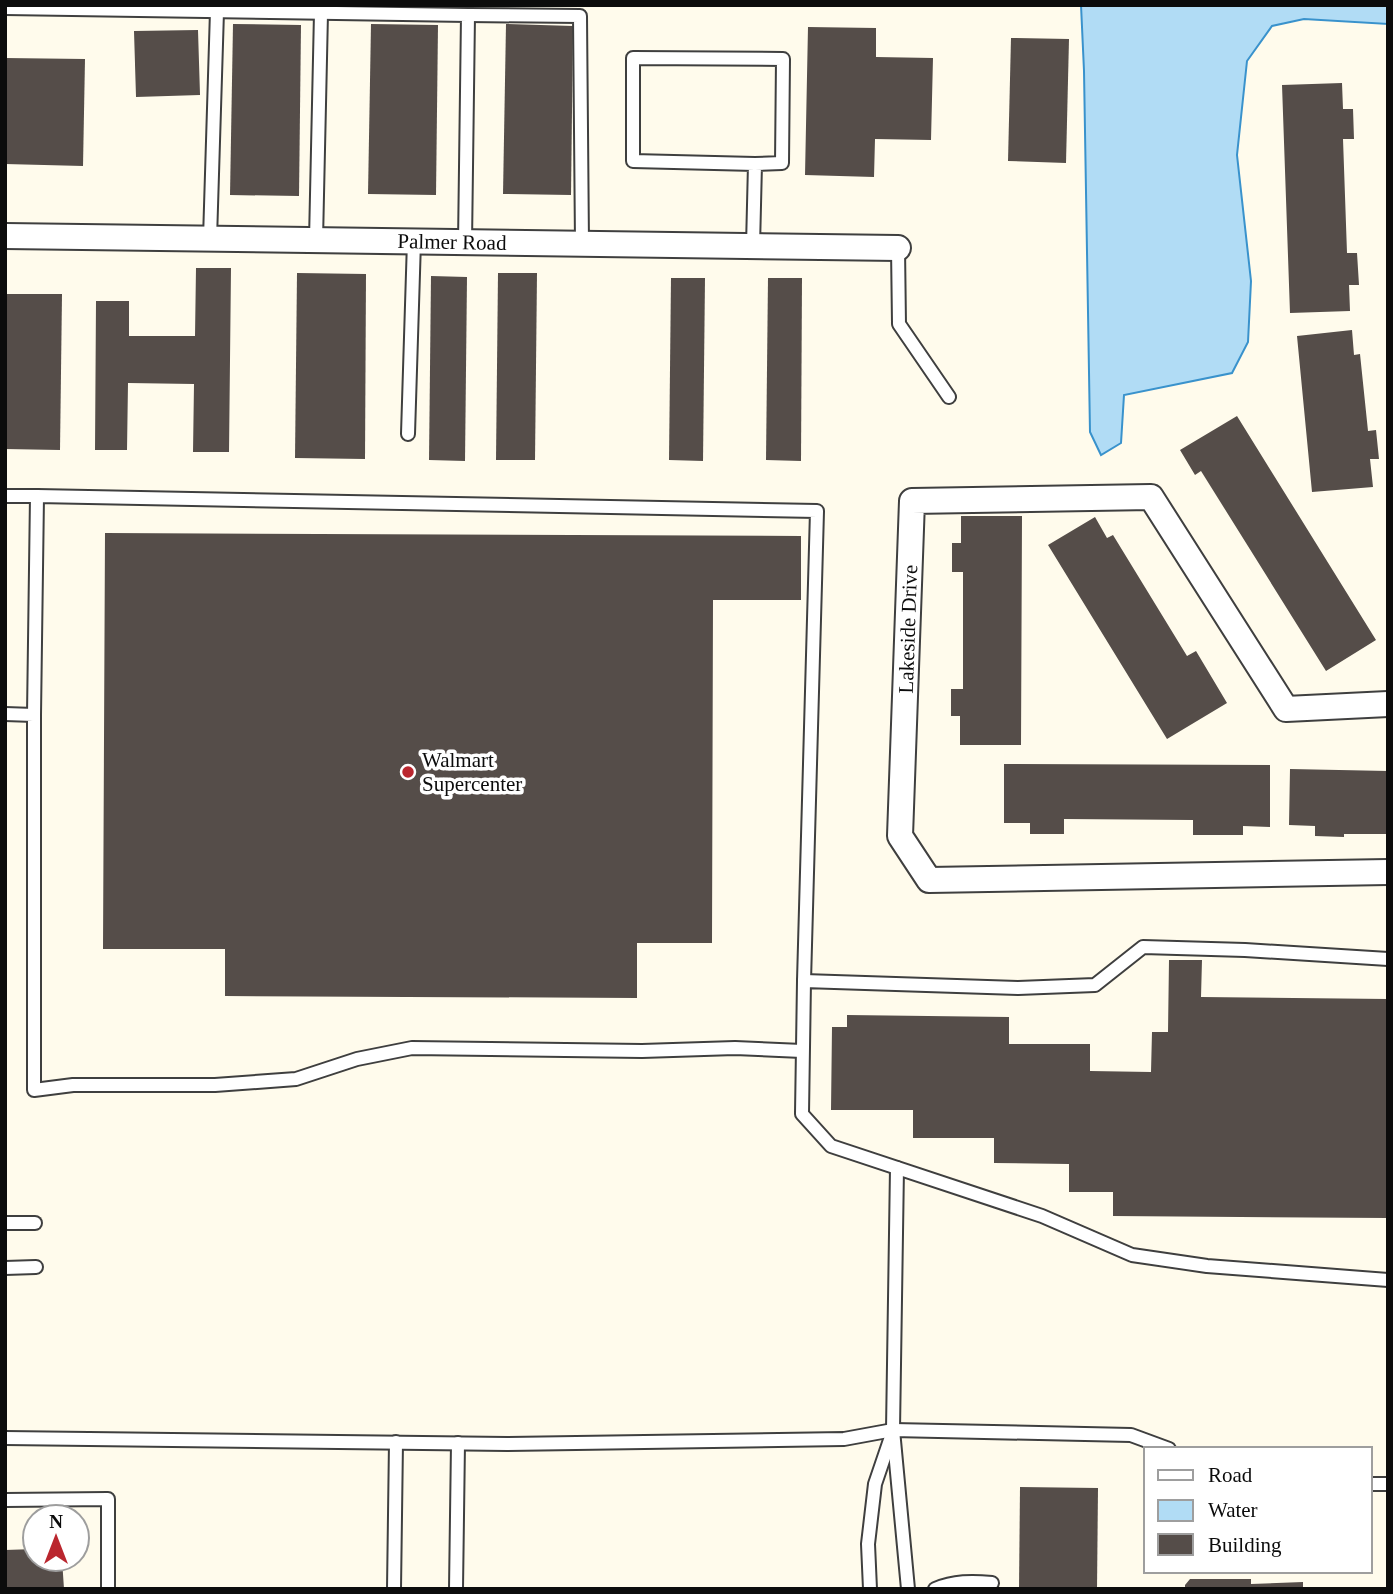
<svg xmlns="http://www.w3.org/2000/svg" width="1393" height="1594" font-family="Georgia,serif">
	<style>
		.water { fill: #b1dcf5; stroke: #3992cc; stroke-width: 2 }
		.building { fill: #554d49 }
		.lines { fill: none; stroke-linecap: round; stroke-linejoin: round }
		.service-casing { stroke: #3f3f3f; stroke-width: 16 }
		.minor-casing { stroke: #3f3f3f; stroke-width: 28 }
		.service { stroke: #fff; stroke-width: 12 }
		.minor { stroke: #fff; stroke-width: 24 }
		.poi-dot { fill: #ba262e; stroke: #fff; stroke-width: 2.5 }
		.labels { text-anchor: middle; stroke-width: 7; stroke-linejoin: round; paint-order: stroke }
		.street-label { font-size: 21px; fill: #0c0c0c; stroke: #fff }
		.poi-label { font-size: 21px; fill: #0c0c0c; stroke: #fff; text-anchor: start }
	</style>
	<rect width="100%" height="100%" fill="#fffbec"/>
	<path class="water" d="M1081,5h307v19l-84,-5 -32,7 -25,35 -10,94 14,126 -3,61 -16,31 -108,22 -3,48 -20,12 -11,-23 -6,-361z"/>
	<g class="building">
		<path d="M233,24l68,1 -2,171 -69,-1z"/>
		<path d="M371,24l67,1 -2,170 -68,-1z"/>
		<path d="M506,24l67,2 -2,169 -68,-1z"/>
		<path d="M808,27l68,1v29l57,1 -2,82 -56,-1 -1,38 -69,-2z"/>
		<path d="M198,30l2,65 -64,2 -2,-66z"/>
		<path d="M1011,38l58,1 -3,124 -58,-2z"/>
		<path d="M5,58l80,1 -2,107 -78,-2z"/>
		<path d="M1342,83l1,26h10l1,30h-11l4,114h10l2,32h-10l1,26 -60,2 -8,-228z"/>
		<path d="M196,268h35l-2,184h-36l1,-68 -66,-1 -1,67h-32l1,-149h33v35h66z"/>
		<path d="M297,273l69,1 -1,185 -70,-1z"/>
		<path d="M498,273h39l-2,187h-39z"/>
		<path d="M431,276l36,1 -2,184 -36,-1z"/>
		<path d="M671,278h34l-2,183 -34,-1z"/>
		<path d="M768,278h34l-1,183 -35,-1z"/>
		<path d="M5,294h57l-2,156 -55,-1z"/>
		<path d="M1352,330l2,25 6,-1 8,77 8,-1 3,29h-9l3,28 -61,5 -15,-156z"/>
		<path d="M1237,416l139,224 -50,31 -125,-200 -6,4 -15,-25z"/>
		<path d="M961,516h61l-1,229h-61v-29h-9v-27h12v-117h-11v-29h9z"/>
		<path d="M1095,517l12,21 6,-3 74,121 9,-5 31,52 -60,36 -119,-194z"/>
		<path d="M105,533l696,3v64h-88l-1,343h-75v55l-412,-2v-47h-122z"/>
		<path d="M1004,764l266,1v62l-27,-1v9h-50v-15l-129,-1v15h-34v-11h-26z"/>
		<path d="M1290,769l98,2v63h-44v3l-29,-1v-10l-26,-1z"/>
		<path d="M1169,960h33l-1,37 187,2v219l-275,-2v-24h-44v-28l-75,-1v-25h-81v-28h-82l1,-83h15v-12l162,2v27h81v27l61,1 1,-40h16z"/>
		<path d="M1020,1487l78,1 -1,101h-78z"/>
		<path d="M35,1549v10h27l2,30h-59v-39z"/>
		<path d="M1190,1579h61v5l52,-2v7h-118v-4z"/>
	</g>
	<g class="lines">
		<defs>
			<g id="service">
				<path d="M5,8l463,7 -3,228"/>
				<path d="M468,15l112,1 2,228"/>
				<path d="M210,239l7,-228"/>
				<path d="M316,240l5,-227"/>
				<path d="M753,246l2,-82 27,-1 1,-104 -150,-1v103l122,3"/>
				<path d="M898,248l1,76 50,73"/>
				<path d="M408,434l6,-193"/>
				<path d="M5,496h32"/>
				<path d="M5,714l29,1v375l39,-5h142l81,-6 61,-20 55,-11 230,3 93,-3 67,3"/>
				<path d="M34,715l3,-219 780,15 -13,470"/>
				<path d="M1388,959l-143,-9 -102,-3 -48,38 -77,3 -214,-7 -2,133 29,32 211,70 90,39 75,11 181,14"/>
				<path d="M897,1168l-4,262 15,159"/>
				<path d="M5,1223h30"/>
				<path d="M5,1268l31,-1"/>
				<path d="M5,1438l502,6 337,-5 49,-9 238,5 38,14"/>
				<path d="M1370,1484h18"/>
				<path d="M5,1500l103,-1v90"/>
				<path d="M394,1589l2,-147"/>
				<path d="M456,1589l2,-146"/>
				<path d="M870,1589l-2,-45 7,-60 16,-47"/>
				<path d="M935,1589c19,-8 37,-8 57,-6"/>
			</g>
			<g id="minor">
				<path d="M5,236l893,12"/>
				<path d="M1388,704l-102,5 -135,-212 -239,4 -12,335 29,44 459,-8"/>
			</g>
		</defs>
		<use href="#service" class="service-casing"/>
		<use href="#minor" class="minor-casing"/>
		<use href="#service" class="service"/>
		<use href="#minor" class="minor"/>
	</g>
	<circle class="poi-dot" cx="408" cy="772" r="7"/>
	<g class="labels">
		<g class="street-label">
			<text transform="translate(452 242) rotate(1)" y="7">Palmer Road</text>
			<text transform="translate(908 629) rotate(-88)" y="7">Lakeside Drive</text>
		</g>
		<g class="poi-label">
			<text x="422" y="767">Walmart<tspan x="422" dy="24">Supercenter</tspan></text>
		</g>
	</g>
	<rect width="1393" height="1594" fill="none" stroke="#0c0c0c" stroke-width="14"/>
	<rect x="1144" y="1447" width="228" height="126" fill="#ffffff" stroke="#9e9e9e" stroke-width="2"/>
	<rect x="1158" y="1470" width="35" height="10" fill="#ffffff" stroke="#9e9e9e" stroke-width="2"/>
	<text x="1208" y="1482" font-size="21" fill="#0c0c0c">Road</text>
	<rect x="1158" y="1500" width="35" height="21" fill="#b1dcf5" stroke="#9e9e9e" stroke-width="2"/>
	<text x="1208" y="1517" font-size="21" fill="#0c0c0c">Water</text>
	<rect x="1158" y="1534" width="35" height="21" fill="#554d49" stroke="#9e9e9e" stroke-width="2"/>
	<text x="1208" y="1552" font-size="21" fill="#0c0c0c">Building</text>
	<g transform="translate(56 1538)"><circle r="33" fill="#ffffff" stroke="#9e9e9e" stroke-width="2"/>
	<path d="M0-5L12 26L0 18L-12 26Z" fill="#ba262e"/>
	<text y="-10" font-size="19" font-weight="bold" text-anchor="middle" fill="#0c0c0c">N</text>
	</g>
</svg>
